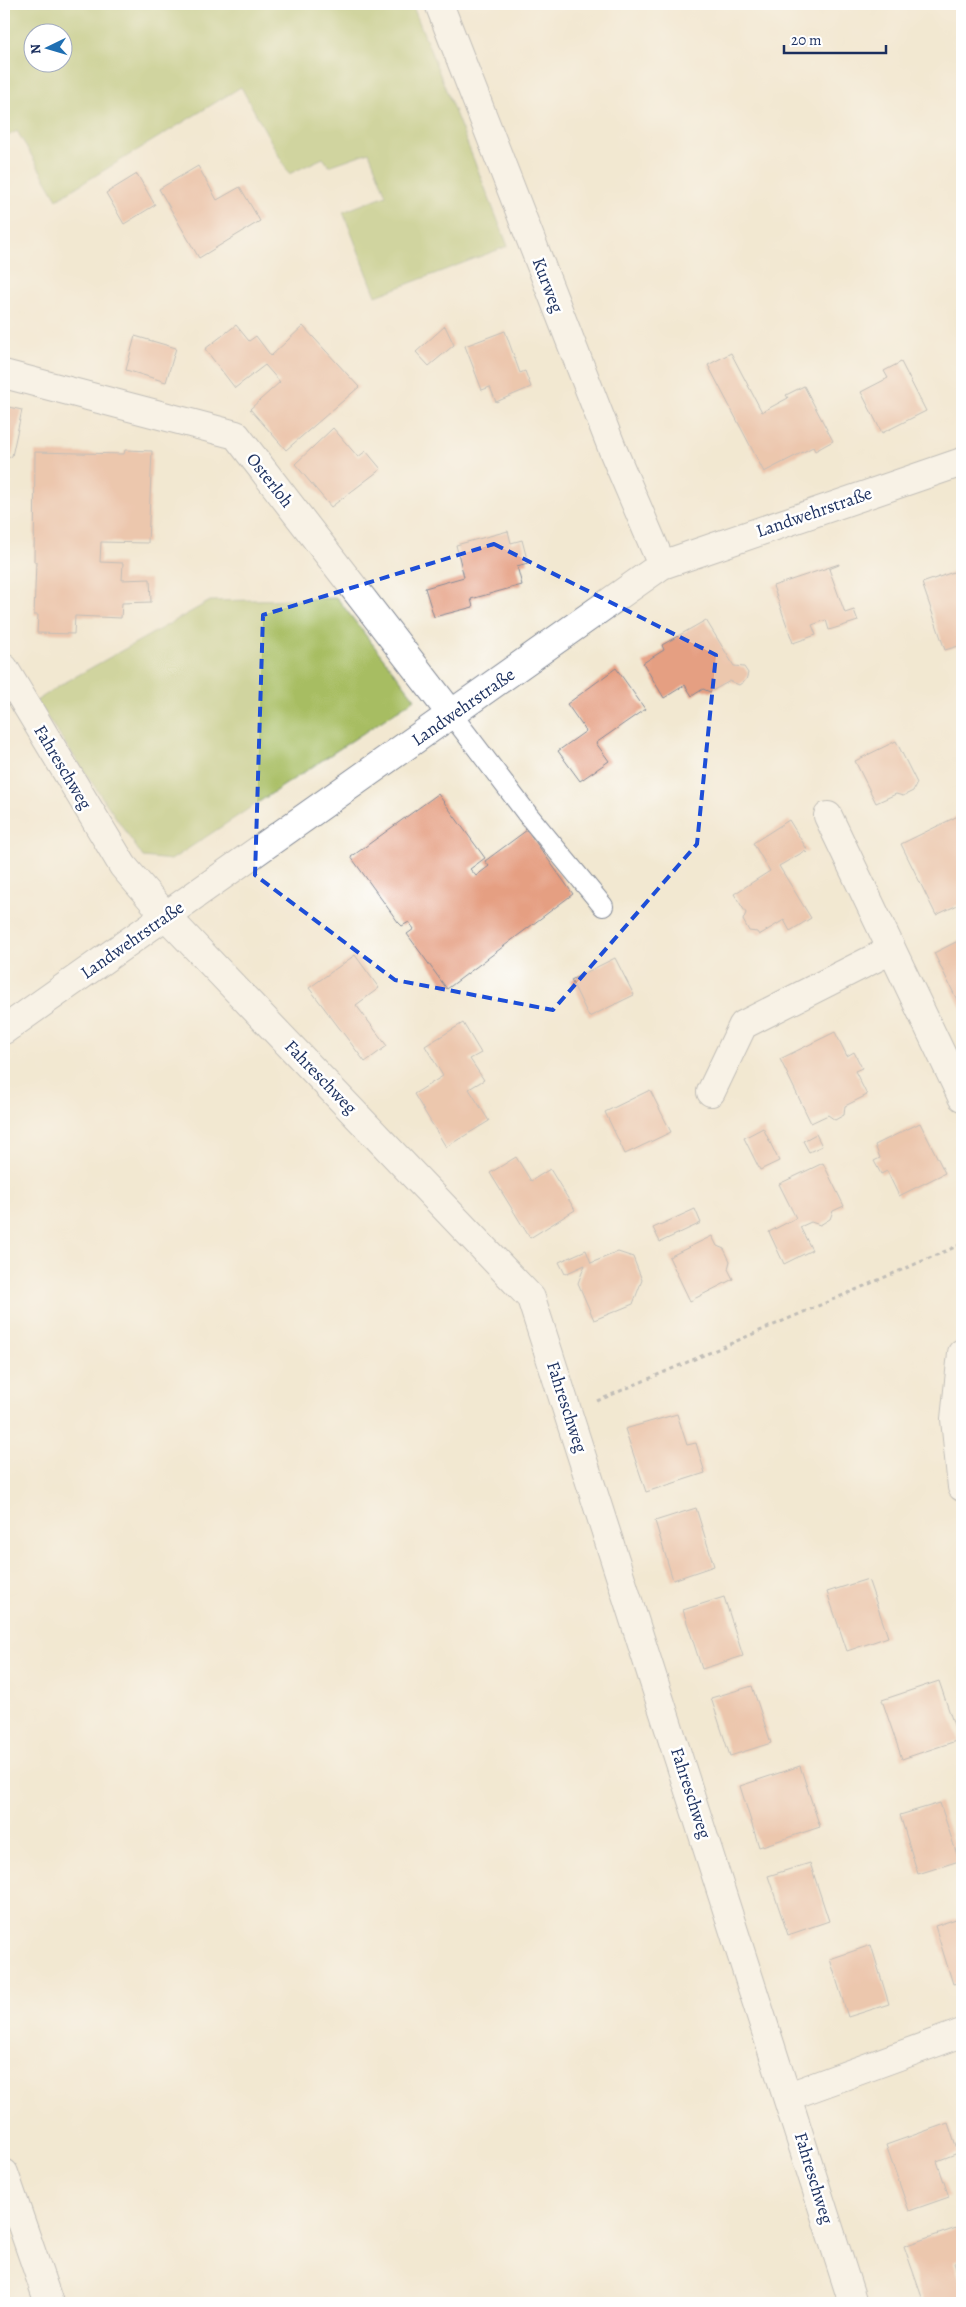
<svg xmlns="http://www.w3.org/2000/svg" width="966" height="2307" font-family="Alegreya,serif">
	<style>
		.green { fill: #a7bd62; stroke: #617660; fill-rule: evenodd }
		.building { fill: #e59f82 }
		.lines { fill: none; stroke-linecap: round; stroke-linejoin: round }
		.service-casing { stroke: #868c98; stroke-width: 22 }
		.minor-casing { stroke: #868c98; stroke-width: 30 }
		.path { stroke: #868c98; stroke-width: 3; stroke-dasharray: 4 4; stroke-linecap: butt }
		.service { stroke: #fff; stroke-width: 20 }
		.minor { stroke: #fff; stroke-width: 28 }
		.marked { fill: none; stroke: #1d4ed8; stroke-width: 4; stroke-dasharray: 10 6; stroke-linejoin: round }
		.labels { text-anchor: middle; stroke-width: 5; stroke-linejoin: round; paint-order: stroke }
		.street-label { font-size: 18px; fill: #1b2f5e; stroke: #fff }
	</style>
	<rect width="100%" height="100%" fill="#fff"/>
	<filter id="ink" filterUnits="userSpaceOnUse"><feTurbulence type="fractalNoise" baseFrequency=".02" numOctaves="2"/><feDisplacementMap in="SourceGraphic" scale="10" xChannelSelector="R" yChannelSelector="G"/><feConvolveMatrix kernelMatrix="1 2 1 2 8 2 1 2 1" color-interpolation-filters="sRGB"/></filter>
	<filter id="wash" filterUnits="userSpaceOnUse"><feTurbulence type="fractalNoise" baseFrequency=".0096" numOctaves="4" result="noise"/><feDisplacementMap in="SourceGraphic" scale="20" xChannelSelector="R" yChannelSelector="G"/><feGaussianBlur stdDeviation="1.12" result="paint"/><feColorMatrix in="noise" values="0 0 0 0 0 0 0 0 0 0 0 0 0 0 0 0 0 1.4 0 .05"/><feComposite in="paint" operator="in"/></filter>
	<g filter="url(#wash)">
		<rect width="100%" height="100%" fill="#f2e8d1"/>
		<g class="green">
			<path d="M4,4h408l96,242 -132,50 -33,-84 43,-17 -17,-43 -40,14 -6,-8 -34,16 -48,-87 -184,112 -40,-68 -13,7zM32,32h30v30h-30z"/>
			<path d="M337,598l78,101 -244,161 -28,-3 -107,-156 28,-18 146,-82z"/>
		</g>
		<g id="blocks">
			<g class="building">
				<path d="M198,166l19,34 23,-13 20,34 -61,37 -40,-69z"/>
				<path d="M137,174l18,31 -31,19 -18,-31z"/>
				<path d="M236,325l13,16 7,-5 15,20 32,-30 56,61 -73,63 -36,-41 30,-27 -15,-17 -30,23 -30,-39z"/>
				<path d="M445,326l9,19 -25,21 -13,-14z"/>
				<path d="M505,331l15,42 5,-2 6,16 -35,15 -6,-15 -8,3 -17,-44z"/>
				<path d="M135,336l41,12 -10,34 -40,-12z"/>
				<path d="M731,353l31,59 26,-14 -2,-3 18,-9 29,55 -18,10 -2,-4 -49,25 -56,-107z"/>
				<path d="M901,362l25,49 -44,22 -21,-41 27,-14 -4,-7z"/>
				<path d="M4,406l18,4 -10,46 -6,3h-2z"/>
				<path d="M333,428l25,29 8,-6 15,18 -50,38 -36,-43z"/>
				<path d="M125,450l27,1 -4,92 -47,-1 -1,20 23,1 -1,17 28,-1 1,23 -29,1 -1,15 -46,-2 -1,18 -37,-1 1,-18h-4l2,-53h-2l1,-110 89,2z"/>
				<path d="M508,531l3,12 11,-3 6,23 -11,3 5,19 -51,14 2,8 -39,10 -9,-29 39,-11 -8,-32z"/>
				<path d="M839,564v1l-10,4 16,44 9,-3 4,11 -29,9 -3,-10 -14,5 4,10 -23,8 -20,-57z"/>
				<path d="M962,569v76l-17,5 -23,-67z"/>
				<path d="M706,620l28,46 10,1 4,6 -2,7 -7,5 -9,-4 -20,11 -7,-3 -11,7 -7,-11 -21,13 -21,-35 21,-13 -2,-5z"/>
				<path d="M616,668l29,41 -49,34 13,18 -29,20 -22,-30 28,-20 -19,-27z"/>
				<path d="M896,741l21,42 -4,8 -10,5 -7,-2 -20,9 -21,-42z"/>
				<path d="M438,794l47,64 -15,11 6,7 13,-10 -4,-5 42,-31 46,64 -126,95 -40,-55 7,-5 -5,-7 -7,4 -4,-4 -47,-65z"/>
				<path d="M960,815l2,88 -26,12 -35,-71z"/>
				<path d="M789,820l19,31 -2,2 -1,-2 -26,15 32,52 -21,13 -6,-11 -25,15 -2,-3 -8,-1 -6,-11 3,-7 -12,-19 36,-23 -17,-28z"/>
				<path d="M962,939v71l-28,-57z"/>
				<path d="M355,955l24,33 -23,17 31,41 -22,16 -56,-74z"/>
				<path d="M615,958l19,37 -45,22 -18,-37z"/>
				<path d="M463,1023l18,30 -11,6 14,21 -15,9 20,32 -43,26 -32,-53 29,-18 -18,-30z"/>
				<path d="M835,1032l12,24 7,-4 8,16 -7,3 12,24 -22,11 -1,9 -9,5 -7,-5 -17,8 -31,-64z"/>
				<path d="M650,1090l21,42 -46,22 -20,-42z"/>
				<path d="M920,1123l25,50 -46,23 -12,-25 -6,3 -7,-13 6,-3 -5,-13z"/>
				<path d="M763,1128l16,33 -19,9 -16,-32z"/>
				<path d="M816,1134l6,12 -13,6 -6,-11z"/>
				<path d="M516,1157l15,24 19,-12 25,41 -45,28 -40,-65z"/>
				<path d="M823,1163l21,43 -11,5 -3,8 -10,6 -9,-3 -11,5 12,23 -28,14 -15,-32 27,-14 -17,-34z"/>
				<path d="M695,1209l6,14 -41,19 -7,-14z"/>
				<path d="M712,1236l5,10 7,3 6,12 -2,8 5,10 -43,22 -21,-44z"/>
				<path d="M586,1250l5,13 27,-11 15,5 9,23 -9,24 -39,16 -16,-37 7,-18 -20,9 -6,-12z"/>
				<path d="M677,1414l10,31 9,-2 9,30 -59,19 -21,-63z"/>
				<path d="M696,1508l18,58 -41,14 -18,-59z"/>
				<path d="M868,1579l20,58 -41,14 -20,-59z"/>
				<path d="M724,1597l19,59 -41,13 -19,-59z"/>
				<path d="M939,1681l20,59 -57,19 -20,-59z"/>
				<path d="M752,1686l19,57 -41,13 -19,-58z"/>
				<path d="M800,1766l20,61 -61,20 -19,-61z"/>
				<path d="M940,1803l19,58 -41,13 -18,-59z"/>
				<path d="M810,1863l19,58 -41,14 -20,-59z"/>
				<path d="M962,1917v65l-9,2 -18,-58z"/>
				<path d="M871,1945l18,59 -41,13 -18,-58z"/>
				<path d="M948,2123l10,30 -21,8 12,36 -40,14 -23,-66z"/>
				<path d="M962,2226v33l-8,3 8,25v13l-10,3h-28l-20,-57z"/>
			</g>
		</g>
	</g>
	<g filter="url(#ink)">
		<use href="#blocks" fill-opacity="0" stroke="#868c98" stroke-width="1"/>
		<g class="lines">
			<defs>
				<path id="service" d="M452,715l76,100 75,91"/>
				<g id="minor">
					<path d="M439,4l175,449 48,112"/>
					<path d="M4,374l232,61 216,280"/>
					<path d="M4,668l119,198 43,50 365,382 322,1005"/>
					<path d="M828,816l134,281"/>
					<path d="M4,1030l658,-465 300,-103"/>
					<path d="M711,1092l32,-67 148,-75"/>
					<path d="M962,1353l-7,66 7,68"/>
					<path d="M789,2096l173,-63"/>
					<path d="M4,2173l45,130"/>
				</g>
			</defs>
			<use href="#service" class="service-casing"/>
			<use href="#minor" class="minor-casing"/>
			<path class="path" d="M597,1401l365,-157"/>
			<use href="#service" class="service"/>
			<use href="#minor" class="minor"/>
		</g>
	</g>
	<path d="M0 0H966V2307H0ZM494,544l222,111 -19,189 -144,166 -158,-30 -140,-105 8,-260z" fill="#f2e8d1" fill-opacity=".55" fill-rule="evenodd"/>
	<path class="marked" d="M494,544l222,111 -19,189 -144,166 -158,-30 -140,-105 8,-260z"/>
	<g class="labels">
		<g class="street-label">
			<text transform="translate(548 285) rotate(69)" y="6">Kurweg</text>
			<text transform="translate(270 480) rotate(52)" y="6">Osterloh</text>
			<text transform="translate(814 512) rotate(-19)" y="6">Landwehrstraße</text>
			<text transform="translate(463 707) rotate(-35)" y="6">Landwehrstraße</text>
			<text transform="translate(63 767) rotate(59)" y="6">Fahreschweg</text>
			<text transform="translate(132 940) rotate(-35)" y="6">Landwehrstraße</text>
			<text transform="translate(321 1077) rotate(46)" y="6">Fahreschweg</text>
			<text transform="translate(567 1407) rotate(72)" y="6">Fahreschweg</text>
			<text transform="translate(691 1793) rotate(72)" y="6">Fahreschweg</text>
			<text transform="translate(814 2178) rotate(73)" y="6">Fahreschweg</text>
		</g>
	</g>
	<rect width="966" height="2307" fill="none" stroke="#fff" stroke-width="20"/>
	<g transform="translate(48 48) rotate(265)"><circle r="24" fill="#ffffff" stroke="#a4acbf"/>
	<path d="M0-4L9 19L0 12L-9 19Z" fill="#1f6fb2"/>
	<text y="-8" font-size="14" font-weight="bold" text-anchor="middle" fill="#1b2f5e">N</text>
	</g>
	<path d="M784 45v8h102v-8" fill="none" stroke="#1b2f5e" stroke-width="2.5"/>
	<text x="791" y="45" font-size="15" fill="#1b2f5e" stroke="#ffffff" stroke-width="4" paint-order="stroke">20 m</text>
</svg>
